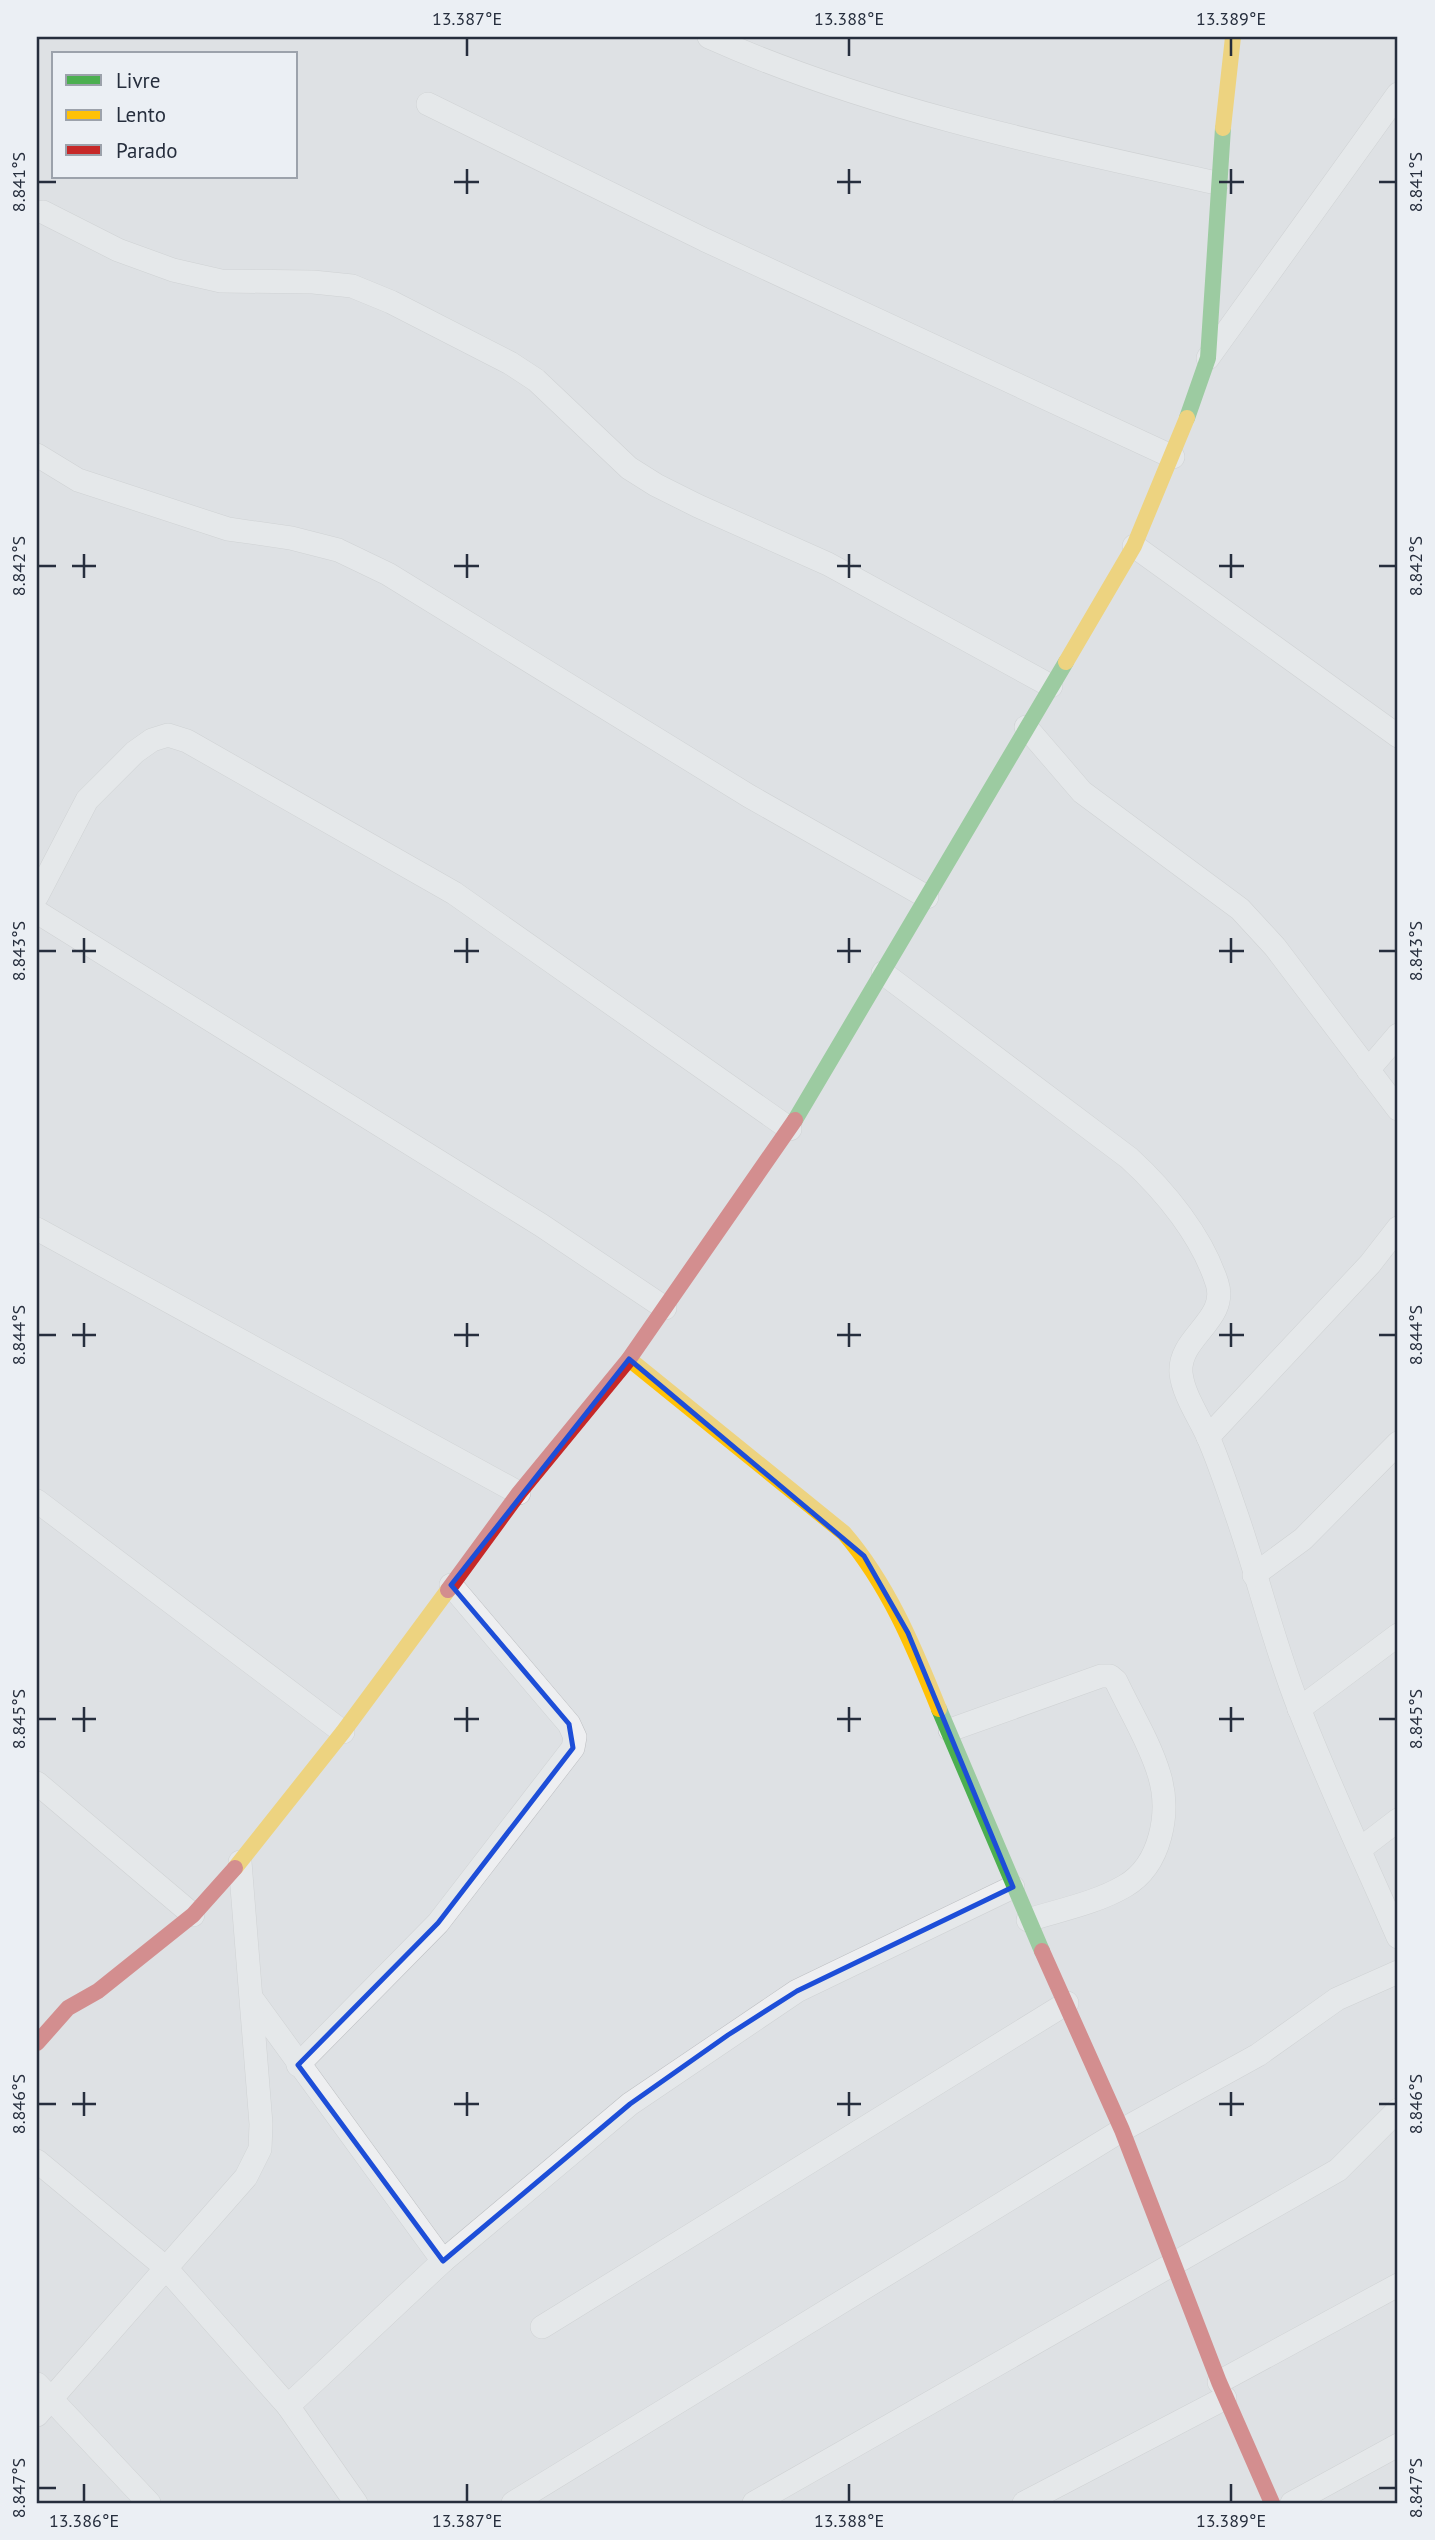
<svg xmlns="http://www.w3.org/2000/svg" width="1435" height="2540" font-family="'PT Sans',sans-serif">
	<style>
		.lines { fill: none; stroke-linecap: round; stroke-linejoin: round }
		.street-casing { stroke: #bdbfc2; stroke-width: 24 }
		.street { stroke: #eeeff1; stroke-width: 23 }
		.fast { stroke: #4caf50; stroke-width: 16 }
		.slow { stroke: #ffc107; stroke-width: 16 }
		.jam { stroke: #c62828; stroke-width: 16 }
		.marked { fill: none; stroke: #1d4ed8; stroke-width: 5; stroke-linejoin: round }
		.ticks { fill: none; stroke: #262e3d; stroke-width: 2.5 }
		.neatline { fill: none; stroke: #262e3d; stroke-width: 2.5 }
		.ticks-label { font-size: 18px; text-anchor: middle; fill: #262e3d }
	</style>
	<rect width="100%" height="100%" fill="#dee1e4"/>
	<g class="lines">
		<defs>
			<g id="street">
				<path d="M709,37c158,71 339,109 508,146"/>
				<path d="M428,104l277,136 468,217"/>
				<path d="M43,212l75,38 55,20 48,11 92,1 39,4 39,16 119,61 26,17 93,88 27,17 42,21 130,58 223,122"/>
				<path d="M1208,358l190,-264"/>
				<path d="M37,455l41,25 150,49 63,9 47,12 50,24 361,222 178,101"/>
				<path d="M1134,546l264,190"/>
				<path d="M1026,727l56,65 158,117 35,38 123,162"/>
				<path d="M37,896l50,-96 48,-48 17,-12 16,-5 19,6 267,152 336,236"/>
				<path d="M37,912l504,313 124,83"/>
				<path d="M883,973l246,185c36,33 73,78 88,125 12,37 -39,54 -36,90 2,21 18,44 27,64 11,25 20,53 29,79 22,64 37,129 62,192 30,78 66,153 99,229"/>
				<path d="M1368,1070l30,-35"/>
				<path d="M37,1229l482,264"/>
				<path d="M1208,1437l162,-173 28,-36"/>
				<path d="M37,1501l306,231"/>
				<path d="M1254,1575l49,-36 95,-96"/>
				<path d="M1299,1709l99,-74"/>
				<path d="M950,1730l151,-54h9l6,5c14,30 34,62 43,93 12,38 2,91 -34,112 -29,17 -65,24 -97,34"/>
				<path d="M37,1783l156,132"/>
				<path d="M1360,1849l38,-29"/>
				<path d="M253,2000l190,261"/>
				<path d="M298,2065l140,-142 135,-175 2,-11 -6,-13 -118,-139"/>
				<path d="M37,2161l128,106 123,139 68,97"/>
				<path d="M542,2327l525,-324"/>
				<path d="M1219,2382l179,-97"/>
				<path d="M37,2384l112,119"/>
				<path d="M288,2406l155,-145 187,-157 167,-113 216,-104"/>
				<path d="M37,2415l209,-238 14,-28 1,-25 -21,-262"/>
				<path d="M513,2503l609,-373 136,-75 79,-56 61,-27"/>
				<path d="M754,2503l584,-333 60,-60"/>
				<path d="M1024,2503l201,-105"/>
				<path d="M1292,2503l106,-58"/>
			</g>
		</defs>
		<use href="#street" class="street-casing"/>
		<use href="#street" class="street"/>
		<g class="fast">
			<path d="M1187,418l21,-60 15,-230"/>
			<path d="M795,1120l271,-458"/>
			<path d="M939,1709l103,242"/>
		</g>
		<g class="slow">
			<path d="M1223,128l10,-91"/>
			<path d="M1066,662l68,-116 53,-128"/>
			<path d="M629,1359l215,174c44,51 70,114 95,176"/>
			<path d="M235,1868l108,-136 105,-142"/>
		</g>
		<g class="jam">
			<path d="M448,1590l71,-97 110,-134 166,-239"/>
			<path d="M1042,1951l80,179 97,252 53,121"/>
			<path d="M37,2043l31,-35 30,-17 95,-76 42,-47"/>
		</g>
	</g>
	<path d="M0 0H1435V2540H0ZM629,1359l235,197 44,77 105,254 -216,104 -69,44 -98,69 -187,157 -145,-196 140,-142 135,-175 -4,-24 -118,-139z" fill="#dee1e4" fill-opacity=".55" fill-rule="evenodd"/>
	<path class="marked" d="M629,1359l235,197 44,77 105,254 -216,104 -69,44 -98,69 -187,157 -145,-196 140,-142 135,-175 -4,-24 -118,-139z"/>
	<path class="ticks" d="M467,38v18M849,38v18M1231,38v18M467,169v25M849,169v25M1231,169v25M38,182h18M454,182h25M837,182h24M1219,182h25M1379,182h17M84,554v24M467,554v24M849,554v24M1231,554v24M38,566h18M72,566h24M454,566h25M837,566h24M1219,566h25M1379,566h17M84,938v25M467,938v25M849,938v25M1231,938v25M38,951h18M72,951h24M454,951h25M837,951h24M1219,951h25M1379,951h17M84,1323v24M467,1323v24M849,1323v24M1231,1323v24M38,1335h18M72,1335h24M454,1335h25M837,1335h24M1219,1335h25M1379,1335h17M84,1707v25M467,1707v25M849,1707v25M1231,1707v25M38,1719h18M72,1719h24M454,1719h25M837,1719h24M1219,1719h25M1379,1719h17M84,2092v24M467,2092v24M849,2092v24M1231,2092v24M38,2104h18M72,2104h24M454,2104h25M837,2104h24M1219,2104h25M1379,2104h17M84,2484v18M467,2484v18M849,2484v18M1231,2484v18M38,2488h18M1379,2488h17"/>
	<rect width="1435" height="2540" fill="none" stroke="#ebeff4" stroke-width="77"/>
	<rect x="52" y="52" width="245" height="126" fill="#ebeff4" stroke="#9ca2ab" stroke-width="2"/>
	<rect x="66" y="75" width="35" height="10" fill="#4caf50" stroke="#9ca2ab" stroke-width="2"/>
	<text x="116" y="88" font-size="21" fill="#262e3d">Livre</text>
	<rect x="66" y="110" width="35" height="10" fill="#ffc107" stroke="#9ca2ab" stroke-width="2"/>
	<text x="116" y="122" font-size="21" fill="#262e3d">Lento</text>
	<rect x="66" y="145" width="35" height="10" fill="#c62828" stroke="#9ca2ab" stroke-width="2"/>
	<text x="116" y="158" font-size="21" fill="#262e3d">Parado</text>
	<rect x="38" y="38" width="1358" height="2464" class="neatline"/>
	<g class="ticks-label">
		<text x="467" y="25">13.387°E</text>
		<text x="849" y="25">13.388°E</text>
		<text x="1231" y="25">13.389°E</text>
		<text transform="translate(19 182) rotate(-90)" y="6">8.841°S</text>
		<text transform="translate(1416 182) rotate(-90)" y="6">8.841°S</text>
		<text transform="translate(19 566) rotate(-90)" y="6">8.842°S</text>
		<text transform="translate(1416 566) rotate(-90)" y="6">8.842°S</text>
		<text transform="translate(19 951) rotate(-90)" y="6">8.843°S</text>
		<text transform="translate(1416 951) rotate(-90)" y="6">8.843°S</text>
		<text transform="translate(19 1335) rotate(-90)" y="6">8.844°S</text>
		<text transform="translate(1416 1335) rotate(-90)" y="6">8.844°S</text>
		<text transform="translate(19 1719) rotate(-90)" y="6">8.845°S</text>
		<text transform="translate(1416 1719) rotate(-90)" y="6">8.845°S</text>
		<text transform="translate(19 2104) rotate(-90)" y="6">8.846°S</text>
		<text transform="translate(1416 2104) rotate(-90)" y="6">8.846°S</text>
		<text transform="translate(19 2488) rotate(-90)" y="6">8.847°S</text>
		<text transform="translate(1416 2488) rotate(-90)" y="6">8.847°S</text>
		<text x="84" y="2527">13.386°E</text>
		<text x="467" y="2527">13.387°E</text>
		<text x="849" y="2527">13.388°E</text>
		<text x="1231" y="2527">13.389°E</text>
	</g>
</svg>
